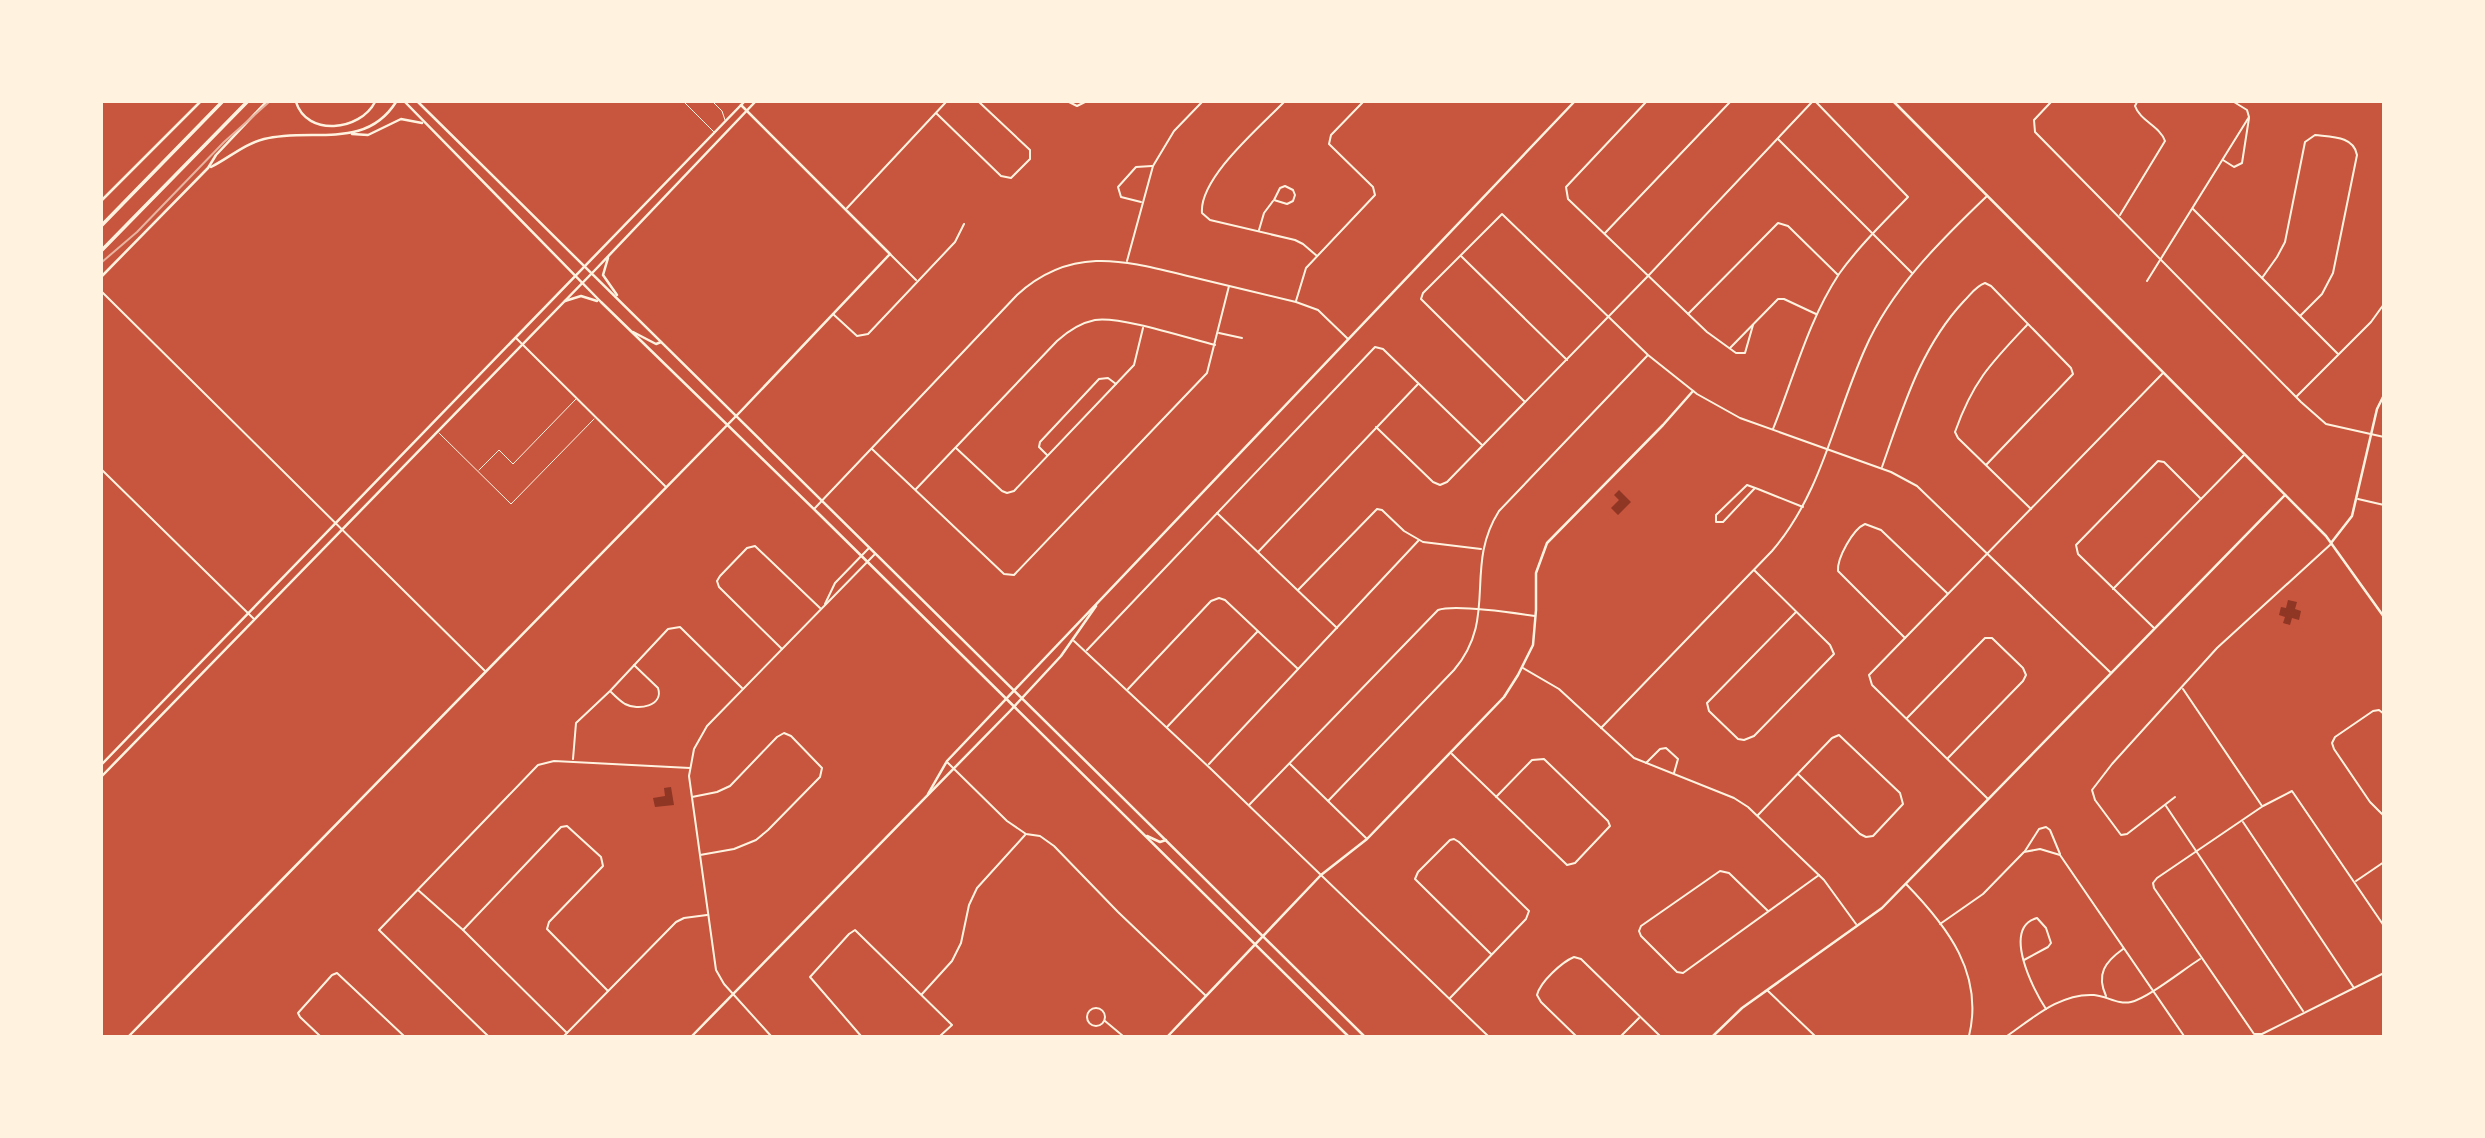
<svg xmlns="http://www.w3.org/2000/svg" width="2485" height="1138" font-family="Figtree,sans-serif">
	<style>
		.water { fill: #8f3625 }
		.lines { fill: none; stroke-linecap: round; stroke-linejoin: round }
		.service { stroke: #fff3e0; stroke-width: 1 }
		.minor { stroke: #fff3e0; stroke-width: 2 }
		.tertiary { stroke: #fff3e0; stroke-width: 2.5 }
		.secondary { stroke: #fff3e0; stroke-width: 2.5 }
		.motorway { stroke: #fff3e0; stroke-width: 3.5 }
		.tram { stroke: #e9b49f; stroke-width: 2 }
	</style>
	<rect width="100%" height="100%" fill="#c8553d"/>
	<g class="water">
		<path d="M1619,490l12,12 -13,13 -7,-7 8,-8 -5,-5z"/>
		<path d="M2288,600l9,2 -2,7 6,2 -2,9 -7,-2 -2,7 -7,-2 2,-6 -6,-2 2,-8 5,1z"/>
		<path d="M671,787l3,18 -19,2 -2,-9 12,-2 -1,-8z"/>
	</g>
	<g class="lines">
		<g class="service">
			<path d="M684,102l30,30"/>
			<path d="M713,102l9,9 3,9"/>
			<path d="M439,433l72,71 83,-85"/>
			<path d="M479,470l20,-20 14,14 63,-65"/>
		</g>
		<g class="minor">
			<path d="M1069,102l8,4 8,-4"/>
			<path d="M1284,102c-23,24 -85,76 -82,111l8,7 85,20 8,4 14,12"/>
			<path d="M1646,102l-80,85 2,12 139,133 29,21h9l8,-28"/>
			<path d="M2051,102l-17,18 1,12 266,270 25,22 58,13"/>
			<path d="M936,113l65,63 10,2 19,-19v-9l-51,-48"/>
			<path d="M1778,139l134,134"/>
			<path d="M2223,160l11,7 8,-4 7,-45"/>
			<path d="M1285,186l8,4 2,5 -2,6 -6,3 -13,-4 6,-12z"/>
			<path d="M1141,202l-20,-5 -3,-10 18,-20 16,-1"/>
			<path d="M847,208l99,-106"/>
			<path d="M2193,209l145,145"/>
			<path d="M2120,215l45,-74c-5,-15 -25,-20 -30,-35l2,-4"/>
			<path d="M1259,230l5,-17 9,-12"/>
			<path d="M1605,233l125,-131"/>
			<path d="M890,254l26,26"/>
			<path d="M1461,256l106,104"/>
			<path d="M1127,261l26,-95 21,-35 28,-29"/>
			<path d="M2262,278l15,-21 8,-15 20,-100 10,-7c16,2 39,1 42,20l-24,118 -11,21 -21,21"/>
			<path d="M2147,281l102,-164 -2,-7 -13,-8"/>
			<path d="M102,292l383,379"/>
			<path d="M1296,301l10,-33 69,-73 -2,-8 -44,-43 2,-9 32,-33"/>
			<path d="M833,314l24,22 11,-2 87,-92 9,-18"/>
			<path d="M1688,314l90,-91 10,3 50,49"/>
			<path d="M2027,325c-36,38 -54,56 -72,107l3,6 73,71"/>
			<path d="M1219,333l23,5"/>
			<path d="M516,338l149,148"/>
			<path d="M1730,348l48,-49h6l32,15"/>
			<path d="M2297,396l74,-74 13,-18"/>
			<path d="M1525,402l-104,-103 2,-6 79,-79 146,141 49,39 43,24 151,54 26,14 193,186"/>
			<path d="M1376,427l57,55 7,3 7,-3 201,-206 164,-174"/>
			<path d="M1773,429c21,-52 35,-108 66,-155 20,-28 45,-52 69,-77l-92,-95"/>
			<path d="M956,448l46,43 5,2 7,-2 120,-126 9,-37"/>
			<path d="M872,449l132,125 10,1 193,-202 22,-87"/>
			<path d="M1047,455l-8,-8 1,-5 59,-63 9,-1 8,6"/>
			<path d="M1882,467c21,-59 38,-119 82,-166 7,-7 12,-15 21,-18l6,3 80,82 2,6 -87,91"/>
			<path d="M102,470l152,149"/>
			<path d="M1755,488l-32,34h-7v-7l31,-30 11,4 45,18"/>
			<path d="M916,489l141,-148c11,-10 23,-18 38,-21 26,-4 92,18 120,25"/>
			<path d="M2358,499l26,6"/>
			<path d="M815,508l202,-213c57,-52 112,-33 179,-17 33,8 67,16 100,24l22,8 30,29"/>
			<path d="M1217,513l120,115"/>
			<path d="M1258,552l160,-168"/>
			<path d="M1754,570l76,75 4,9 -80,82 -10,4 -6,-1 -29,-28 -2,-8 89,-91"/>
			<path d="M2113,589l131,-134"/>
			<path d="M1298,590l79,-81 5,1 22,21 19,11 58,7"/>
			<path d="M825,604l10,-21 34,-35"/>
			<path d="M2154,628l-76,-74 -2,-9 82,-84 6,1 37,37"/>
			<path d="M1905,638l-67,-67c-1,-13 15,-42 27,-47l16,6 66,63"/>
			<path d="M1074,641l138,129 276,266"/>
			<path d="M782,649l-63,-62 -2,-6 3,-5 27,-28 8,-2 65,62"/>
			<path d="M1087,650l288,-303 8,2 99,96"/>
			<path d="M1523,668l36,21 75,69 100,40 14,9 76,73 32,44"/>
			<path d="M1128,689l83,-88 8,-3 6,2 73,69"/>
			<path d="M2183,689l79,117"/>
			<path d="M611,692c4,4 9,9 14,12 13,7 39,2 33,-16l-24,-23"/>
			<path d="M2384,714l-5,-4 -6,1 -38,26 -3,6 2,6 36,53 14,14"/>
			<path d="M1907,718l78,-80h7l31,30 3,7 -3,6 -75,77"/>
			<path d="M1167,727l90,-95"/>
			<path d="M1601,728l171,-177c50,-58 62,-133 93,-202 26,-60 75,-108 122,-153"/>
			<path d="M1452,754l5,5 108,104 2,2 8,-2 35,-37 -2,-5 -64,-62 -12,1 -36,37"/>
			<path d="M573,759l3,-36 34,-32 58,-62 12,-2 62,61"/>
			<path d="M947,762l60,59 19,13 14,2 14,10 64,66 87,83"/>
			<path d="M1646,763l14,-14 6,-1 12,11 -4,14"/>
			<path d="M1209,764l210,-224"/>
			<path d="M1290,764l76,74"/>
			<path d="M692,797l25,-5 13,-6 47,-49 7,-4 7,3 31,32 -2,9 -52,53 -12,10 -22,9 -34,6"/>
			<path d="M2175,797l-48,37 -6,1 -26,-35 -3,-10 20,-26 105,-116 114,-104"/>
			<path d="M1987,798l-115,-113 -3,-10 294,-302"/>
			<path d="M1328,801l126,-131c45,-53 9,-102 45,-159l148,-155"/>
			<path d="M1249,805l189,-195c17,-6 77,3 97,6"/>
			<path d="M2166,806l137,205"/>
			<path d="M1758,815l74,-77 7,-3 61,58 3,11 -30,32 -7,1 -6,-3 -62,-60"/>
			<path d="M2243,822l111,166"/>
			<path d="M2025,851l14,-22 7,-2 4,3 10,24"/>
			<path d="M2356,881l28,-19"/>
			<path d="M1906,884c42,43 78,90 63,152"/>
			<path d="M418,890l45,40 104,103"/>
			<path d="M1768,911l-39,-38 -9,-2 -79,55 -2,5 2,5 36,36 6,1 136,-98"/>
			<path d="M1940,924l43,-30 41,-42 16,-3 20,6 124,181"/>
			<path d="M2384,926l-92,-135 -29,15 -106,72 -4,5 1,5 100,146h8l122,-61"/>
			<path d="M463,930l98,-103 6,-1 34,31 2,9 -54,56 -2,7 61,62"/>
			<path d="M2024,960l24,-13 3,-4 -5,-15 -9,-10c-36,10 -3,73 9,91"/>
			<path d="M1768,991l47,45"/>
			<path d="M922,994l30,-33 9,-18 8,-38 8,-17 48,-53"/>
			<path d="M2106,996c-10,-22 -1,-34 17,-47"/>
			<path d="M1450,998l76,-79 3,-8 -70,-69 -5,-3 -4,1 -32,32 -3,7 76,75"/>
			<circle cx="1096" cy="1017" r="9"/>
			<path d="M1105,1021l18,15"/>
			<path d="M320,1036l-20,-19 -2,-4 34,-38 5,-2 67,63"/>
			<path d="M488,1036l-109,-106 159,-165 16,-4 136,7"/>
			<path d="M564,1036l112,-114 8,-4 23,-3"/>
			<path d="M771,1036l-47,-52 -8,-14 -27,-194 5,-27 13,-23 168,-172"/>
			<path d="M861,1036l-51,-59 39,-43 6,-4 97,95 -12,11"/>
			<path d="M1576,1036l-35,-34 -4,-7c3,-13 25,-33 37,-38l7,2 79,77"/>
			<path d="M1621,1036l18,-18"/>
			<path d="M2007,1036c26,-18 53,-43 87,-41 13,1 24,10 37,7 17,-4 53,-33 69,-43"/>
		</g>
		<g class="tertiary">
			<path d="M1894,102l432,434 58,81"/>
			<path d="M2331,543l21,-27 25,-107 7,-14"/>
			<path d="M102,764l642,-662"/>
			<path d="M102,776l494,-507 159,-167"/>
			<path d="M928,794l19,-33 627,-659"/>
			<path d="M129,1036l611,-624 150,-158 -149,-149"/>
			<path d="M692,1036l318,-325 51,-55 35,-50"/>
			<path d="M1168,1036l153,-161 46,-36 137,-142 14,-22 15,-30 3,-35v-37l11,-30 116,-118 30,-34"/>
			<path d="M1713,1036l29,-28 140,-100 403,-413"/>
		</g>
		<g class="secondary">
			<path d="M296,102c11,35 64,29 79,0"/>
			<path d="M405,102l196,200 219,213 528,521"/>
			<path d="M418,102l946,934"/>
			<path d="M352,134l16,1 33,-16 21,4"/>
			<path d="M211,167c18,-9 33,-23 53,-28 47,-12 101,12 132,-37"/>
			<path d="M102,200l98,-98"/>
			<path d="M608,258l-5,17 14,20"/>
			<path d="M102,276l106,-108 8,-13 50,-53"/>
			<path d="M565,301l16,-5 16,5"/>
			<path d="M633,332l23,12 5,-2"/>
			<path d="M1147,836l13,6 6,-2"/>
		</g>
		<g class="motorway">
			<path d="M102,225l120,-123"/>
			<path d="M102,250l145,-148"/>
		</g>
		<path class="tram" d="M102,262l35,-30 87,-90 45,-40"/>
	</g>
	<rect width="2485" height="1138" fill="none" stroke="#fff3e0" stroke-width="206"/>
</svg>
